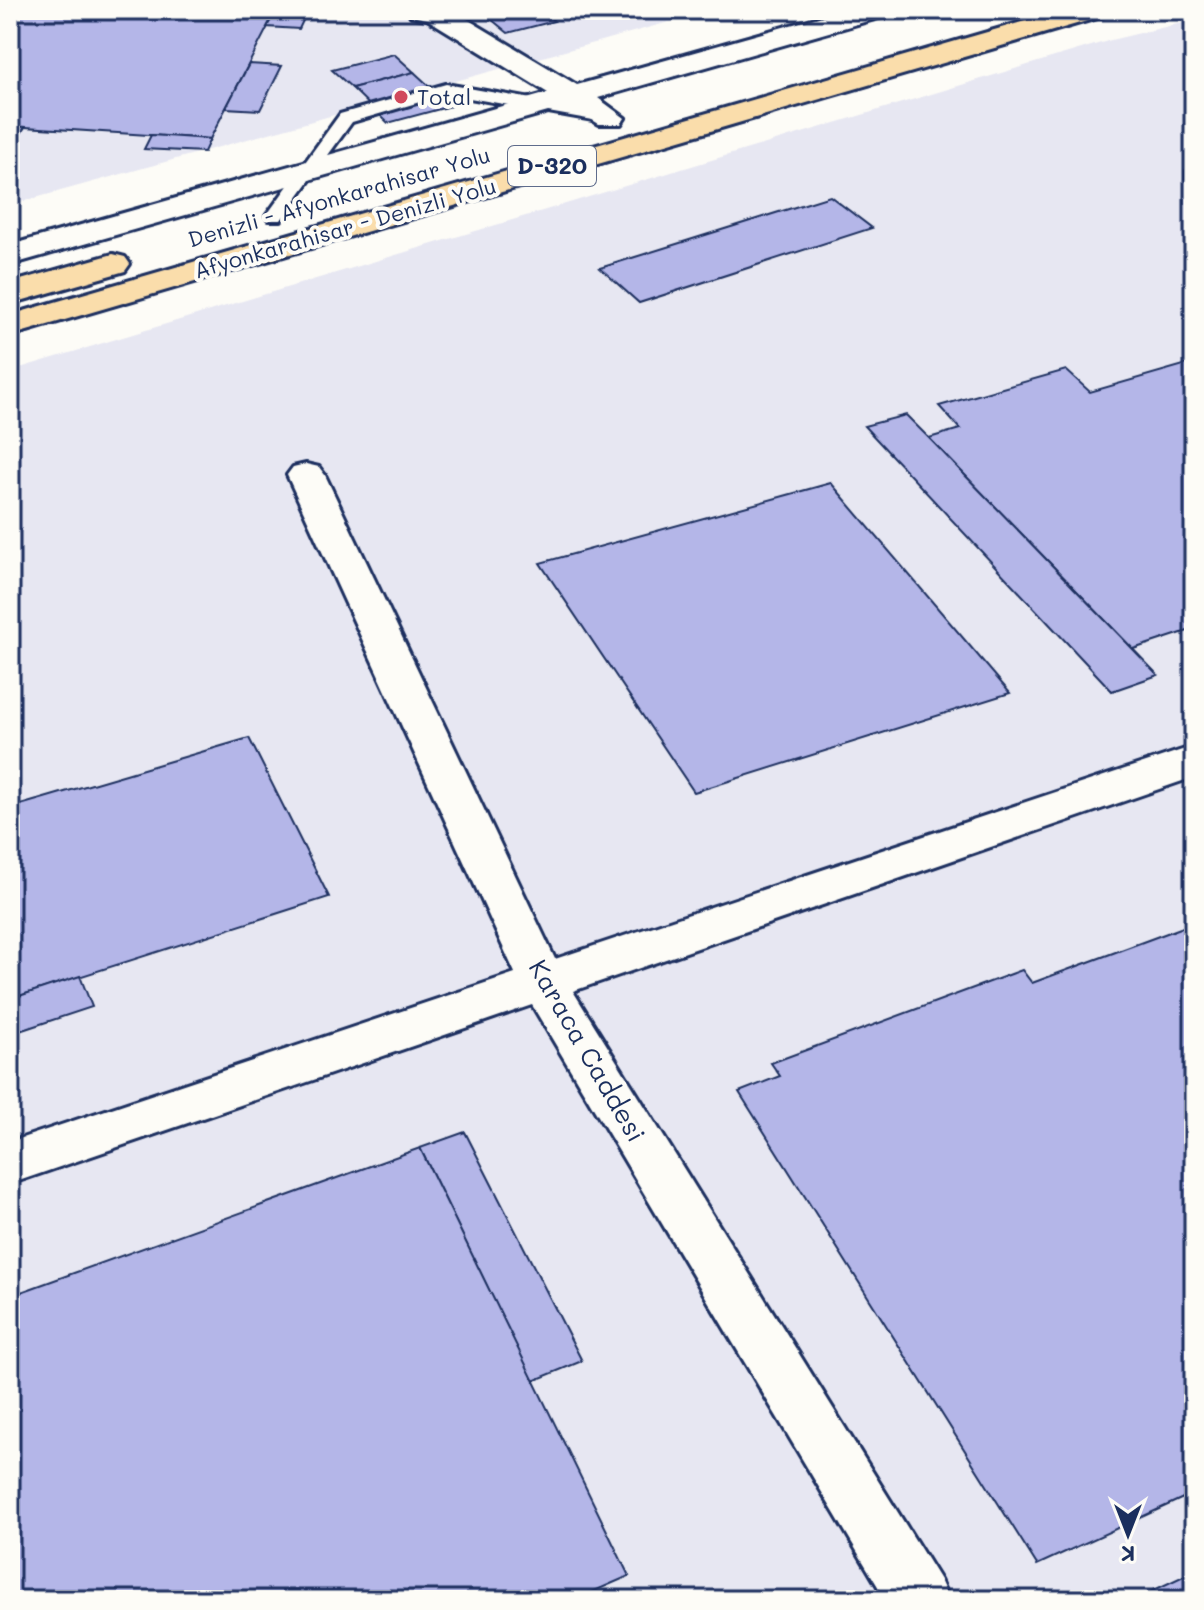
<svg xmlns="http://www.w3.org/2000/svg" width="1204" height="1610" font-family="Mali,sans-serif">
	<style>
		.built { fill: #e7e7f2 }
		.building { fill: #b4b6e8; stroke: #1b2f5e; stroke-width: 2 }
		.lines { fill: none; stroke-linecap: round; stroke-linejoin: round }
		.lane-casing { stroke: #1b2f5e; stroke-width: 6 }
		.street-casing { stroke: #1b2f5e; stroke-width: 6 }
		.highway-casing { stroke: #1b2f5e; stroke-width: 6 }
		.lane { fill: #fdfcf7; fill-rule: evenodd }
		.street { fill: #fdfcf7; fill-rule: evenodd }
		.highway { fill: #faddab; fill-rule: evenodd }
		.poi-dot { fill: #d1495b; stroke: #fdfcf7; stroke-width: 3 }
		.labels { text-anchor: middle; stroke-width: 8; stroke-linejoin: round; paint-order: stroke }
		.far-poi-label { font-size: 22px; fill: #1b2f5e; stroke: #fdfcf7; text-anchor: start }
		.far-street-label { font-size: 22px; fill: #1b2f5e; stroke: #fdfcf7 }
		.shield { fill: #fdfcf7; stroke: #5f6c8c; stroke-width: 2 }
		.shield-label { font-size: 24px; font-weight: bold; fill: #1b2f5e }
		.street-label { font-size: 26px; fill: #1b2f5e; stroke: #fdfcf7 }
	</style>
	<rect width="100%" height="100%" fill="#fdfcf7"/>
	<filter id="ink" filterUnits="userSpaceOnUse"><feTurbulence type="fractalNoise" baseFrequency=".0125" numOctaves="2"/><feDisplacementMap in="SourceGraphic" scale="16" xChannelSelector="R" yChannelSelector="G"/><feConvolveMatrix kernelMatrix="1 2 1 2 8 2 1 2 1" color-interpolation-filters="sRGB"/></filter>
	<g filter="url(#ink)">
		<g class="built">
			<path d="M10,10h702l-702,195z"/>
			<path d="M1194,20v1580h-1184v-1229l1101,-331z"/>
		</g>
		<g class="building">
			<path d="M11,10h213l51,3 -65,126 -200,-13z"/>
			<path d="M276,10h32l-9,19 -32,-2z"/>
			<path d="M526,10h15l13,11 -46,12 -17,-14z"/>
			<path d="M394,54l20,18 -62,16 -20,-18z"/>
			<path d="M249,64l33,2 -22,44 -34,-2z"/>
			<path d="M414,72l37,34 -63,17 -36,-35z"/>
			<path d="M10,126l15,1 -15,24z"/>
			<path d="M151,135l59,4 -6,13 -60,-3z"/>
			<path d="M830,196l42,32 -233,75 -39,-35z"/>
			<path d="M1194,362v267l-61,20 -204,-211 31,-9 -21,-23 127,-36 24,22z"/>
			<path d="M906,415l23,23 229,237 -46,16 -248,-265z"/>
			<path d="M831,483l179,210 -316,99 -154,-229z"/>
			<path d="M249,738l80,159 -319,102v-191z"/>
			<path d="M1194,923v570l-157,72 -298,-473 41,-16 -9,-13 251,-93 10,13z"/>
			<path d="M80,976l12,31 -82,27v-35z"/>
			<path d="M465,1132l117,229 -49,20 -113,-233z"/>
			<path d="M420,1148l209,428 -55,24h-564v-304z"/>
			<path d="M1194,1571v29h-61z"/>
		</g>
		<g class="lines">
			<defs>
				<g id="lane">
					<path d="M446,84l164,29 8,5 -8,5 -163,-29 -95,28 -71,98h-12l-3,-4 74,-102z"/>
					<path d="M1194,170v10l-7,-1v-8z"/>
				</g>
				<g id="street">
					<path d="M407,10h45l125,75 267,-75h45l-4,6 -287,82 27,20 -4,6h-22l-30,-18 -559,159v-20l538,-152 -121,-74 -16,-3z"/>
					<path d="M306,464l13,3 6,8 230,484 639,-213v31l-621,214 367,589 9,20h-63l-354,-595 -522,179v-42l505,-169 -228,-498 6,-8z"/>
				</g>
				<g id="highway">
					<path d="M1063,10h45l-4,6 -1094,320v-21z"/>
					<path d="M113,254l12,3 5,7 -5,7 -115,33v-21z"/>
				</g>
			</defs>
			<use href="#lane" class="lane-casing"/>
			<use href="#street" class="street-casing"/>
			<use href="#highway" class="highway-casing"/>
			<use href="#lane" class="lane"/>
			<use href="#street" class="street"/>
			<use href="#highway" class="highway"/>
		</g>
	</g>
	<circle class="poi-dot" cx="401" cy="97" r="8"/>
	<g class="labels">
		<g class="far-poi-label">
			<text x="417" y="105">Total</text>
		</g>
		<g class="far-street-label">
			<text transform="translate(339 197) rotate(-16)" y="8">Denizli - Afyonkarahisar Yolu</text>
			<text transform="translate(345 228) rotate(-16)" y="8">Afyonkarahisar - Denizli Yolu</text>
		</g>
		<rect class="shield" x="508" y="146" width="88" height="40" rx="6"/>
		<g class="shield-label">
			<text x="552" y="174">D-320</text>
		</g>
		<g class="street-label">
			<text transform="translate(587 1051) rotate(60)" y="9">Karaca Caddesi</text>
		</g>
	</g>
	<rect width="1204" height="1610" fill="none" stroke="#fdfcf7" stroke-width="40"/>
	<rect x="20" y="20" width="1164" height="1570" fill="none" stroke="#1b2f5e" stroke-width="3" filter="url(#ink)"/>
	<g transform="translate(1128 1534) rotate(180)" stroke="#fdfcf7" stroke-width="6" paint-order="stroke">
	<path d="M0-6L14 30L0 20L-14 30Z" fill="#1b2f5e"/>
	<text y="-12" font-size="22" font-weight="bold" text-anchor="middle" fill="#1b2f5e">K</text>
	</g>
</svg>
